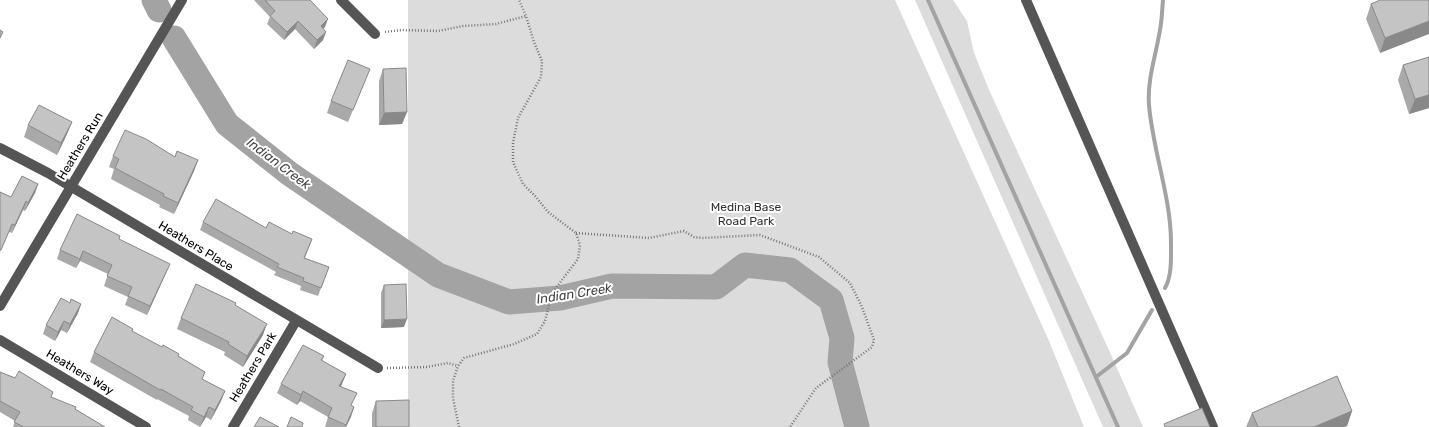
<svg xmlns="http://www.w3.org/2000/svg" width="1429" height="427" font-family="Rubik,sans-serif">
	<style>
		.green { fill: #dcdcdc }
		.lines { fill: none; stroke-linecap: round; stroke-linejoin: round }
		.stream { stroke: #a3a3a3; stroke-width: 4 }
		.river { stroke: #a3a3a3; stroke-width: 25 }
		.path { stroke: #777; stroke-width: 2.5; stroke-dasharray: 1 2; stroke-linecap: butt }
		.minor { stroke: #555; stroke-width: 10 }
		.wall { fill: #a9a9a9 }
		.shaded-wall { fill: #898989 }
		.building { fill: #c4c4c4; stroke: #898989 }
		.labels { text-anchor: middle; stroke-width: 4; stroke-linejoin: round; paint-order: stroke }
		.street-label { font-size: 12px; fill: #000; stroke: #fff }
		.park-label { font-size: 12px; fill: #333; stroke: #fff }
		.water-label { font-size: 13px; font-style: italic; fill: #444; stroke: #fff }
	</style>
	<rect width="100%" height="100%" fill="#fff"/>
	<g class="green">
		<path d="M408,0h487l154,341 35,86h-676z"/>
		<path d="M915,0h38l14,21 7,32 16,39 118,256 35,79h-40z"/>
	</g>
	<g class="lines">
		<g class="stream">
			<path d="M928,0l190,427"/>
			<path d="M1163,0c-1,10 -1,20 -3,30 -4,25 -13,50 -11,75 4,47 22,92 22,138 0,14 1,33 -6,45"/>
			<path d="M1096,377l31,-24 25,-43"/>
		</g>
		<g class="river">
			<path d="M154,0l5,10"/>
			<path d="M174,38l53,86 63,50 148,101 71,27 51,-4 52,-12 104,1 29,-22 45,5 41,30 11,38 -2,24 17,65"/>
		</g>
		<g class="path">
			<path d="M385,32l16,-2 37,1 25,-5 33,-2 30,-8"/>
			<path d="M576,233l73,5 35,-7 10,6 9,1 57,-3 59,22 31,26 12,24 12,33 -2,7 -56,41 -26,39"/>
			<path d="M387,368l40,-1 21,-4 10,3"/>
			<path d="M459,427l-6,-29v-17l5,-15 6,-8 50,-14 23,-10 8,-13 7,-28 26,-34 2,-14 -4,-12 -28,-21 -12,-15 -13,-13 -10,-22v-19l5,-25 23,-41 1,-16 -8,-19 -8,-26 -7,-16"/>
		</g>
		<g class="minor">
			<path d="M341,0l34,34"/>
			<path d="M1026,0l187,427"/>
			<path d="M0,148l48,25 330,195"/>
			<path d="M0,306l182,-306"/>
			<path d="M0,340l146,87"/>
			<path d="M233,427l63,-106"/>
		</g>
	</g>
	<g class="wall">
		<path d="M254,0h56l15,27 -2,2 3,3 -3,8 -9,9 -19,-20 -11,11 -17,-16 3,-7z"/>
		<path d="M1429,0l-49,53 -14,-34 5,-15z"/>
		<path d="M1429,57v51l-20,6 -11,-34 5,-15z"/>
		<path d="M370,69l-22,53 -21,-9 4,-12z"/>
		<path d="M383,69l24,43 -5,12 -23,1v-44z"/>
		<path d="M72,122l-5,12 -10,21 -33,-18 4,-12z"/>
		<path d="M113,156l62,1 23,3 -4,11 -20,43 -15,-7 1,-2 -49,-26 3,-10 -5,-2z"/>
		<path d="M38,184l-3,9 -10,18 -2,-1 -11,23 -3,-1 -9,20v-60l11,5z"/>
		<path d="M203,222l63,6 46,11 -7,19 24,9 -11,29 -18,-6 1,-4 -27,-11 2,-3 -76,-42z"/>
		<path d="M119,239l47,34 -19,42 -22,-10 3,-8 -24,-11 4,-12 -28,-13 -4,7 -19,-9 3,-9z"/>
		<path d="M384,285l20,42 -23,1v-35z"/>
		<path d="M70,303l11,1 -3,9 -11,20 -6,-3 -6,11 -12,-7 3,-9z"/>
		<path d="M181,318l82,17 -20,32 -19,-12 1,-3 -48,-23z"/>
		<path d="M133,329l-1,2 46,26 25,23 22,11 -4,10 -10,19 -5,-3 -6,10 -12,-7 1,-4 -32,-17v1l-67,-38 4,-10z"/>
		<path d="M324,356l-2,5 24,13 -5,12 11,20 2,1 -8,20h-21l3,-10 -28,-16 -3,4 -20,-12 4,-9z"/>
		<path d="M0,372l53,20 -2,5 24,12 30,18h-92l2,-6 -15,-9z"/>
		<path d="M376,401l33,26h-37v-14z"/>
		<path d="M1352,411l-5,15 -3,1h-98l6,-14z"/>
	</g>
	<g class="shaded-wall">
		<path d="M328,19l-3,8 -7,7 3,-8z"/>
		<path d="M298,21l-3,8 -11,11 3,-8z"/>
		<path d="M1429,21v13l-49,19 5,-15z"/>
		<path d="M326,32l-3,8 -9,9 3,-9z"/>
		<path d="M1429,95v13l-20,6 6,-15z"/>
		<path d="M407,112l-5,12 -23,1 5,-12z"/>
		<path d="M72,122l-5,12 -10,21 4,-12z"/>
		<path d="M198,160l-4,11 -20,43 4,-11z"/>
		<path d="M38,184l-3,9 -10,18 3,-8z"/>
		<path d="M26,201l-3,9 -11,23 3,-8z"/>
		<path d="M83,251l-3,10 -4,7 4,-9z"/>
		<path d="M170,264l-4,9 -19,42 3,-9z"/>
		<path d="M81,304l-3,9 -11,20 3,-9z"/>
		<path d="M407,319l-3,8 -23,1 3,-8z"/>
		<path d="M64,321l-3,9 -6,11 3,-9z"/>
		<path d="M267,324l-4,11 -20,32 4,-11z"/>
		<path d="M346,374l-4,10 -7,11 4,-9z"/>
		<path d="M225,391l-4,10 -10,19 4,-10z"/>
		<path d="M303,391l-3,10 -3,4 4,-10z"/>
		<path d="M209,407l-3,10 -6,10 4,-10z"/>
		<path d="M354,407l-3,10 -5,10h-1z"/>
		<path d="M1352,411l-5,15 -3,1h-30z"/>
	</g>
	<g class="building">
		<path d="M265,0h45l18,19 -7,7 5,6 -9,8 -19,-19 -11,11 -17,-16 5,-5z"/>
		<path d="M1380,0h49v21l-44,17 -14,-34z"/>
		<path d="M0,30l3,2 -3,6z"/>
		<path d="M1429,57v38l-14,4 -12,-34z"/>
		<path d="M348,60l22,9 -17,41 -22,-9z"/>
		<path d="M406,68l1,44 -23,1 -1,-44z"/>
		<path d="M39,105l33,17 -11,21 -33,-18z"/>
		<path d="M125,130l21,9 29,18 2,-6 21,9 -20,43 -15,-7 1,-2 -49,-26 4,-9 -6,-3z"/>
		<path d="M22,176l16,8 -10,19 -2,-2 -11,24 -3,-1 -11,26 -1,-1v-57l11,5z"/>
		<path d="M216,199l50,29 3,-6 23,12 1,-3 19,8 -8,19 25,9 -8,21 -18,-7 1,-3 -27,-11 2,-3 -76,-42z"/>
		<path d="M77,214l43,22 -1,3 51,25 -20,42 -22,-10 4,-9 -25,-11 5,-11 -29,-14 -3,8 -20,-9z"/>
		<path d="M196,284l40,19 -1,2 32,19 -20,32 -19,-12 1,-2 -48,-24z"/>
		<path d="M406,284l1,35 -23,1v-35z"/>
		<path d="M61,298l9,5 1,-4 10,5 -11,20 -6,-3 -6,11 -12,-7z"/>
		<path d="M112,317l21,12 -1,2 30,16 1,-2 16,9 -1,2 27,16 -3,7 23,12 -10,19 -6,-3 -5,10 -13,-7 2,-3 -32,-18 -1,1 -66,-38z"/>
		<path d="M303,345l21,11 -3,4 25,14 -7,12 18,7 -6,12 3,2 -8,18 -18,-8 4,-9 -29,-17 -2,4 -20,-11z"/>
		<path d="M19,371l34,21 -2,5 25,10 -1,2 30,18h-81l-10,-5 6,-10 -20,-11v-29l15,6z"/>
		<path d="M1337,376l15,35 -38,16h-56l-6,-14z"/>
		<path d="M409,400v27h-33v-26z"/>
		<path d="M1202,408l8,19h-45l-1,-3z"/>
		<path d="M260,417l19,10h-25z"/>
		<path d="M291,417l12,6 -1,4h-15z"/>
	</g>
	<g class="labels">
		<g class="street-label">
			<text transform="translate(80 146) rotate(-59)" y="4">Heathers Run</text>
			<text transform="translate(196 246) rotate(31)" y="4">Heathers Place</text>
			<text transform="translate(253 367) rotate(-59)" y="4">Heathers Park</text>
			<text transform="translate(80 372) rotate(31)" y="4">Heathers Way</text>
		</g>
		<g class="park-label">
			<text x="746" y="211">Medina Base<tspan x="746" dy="14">Road Park</tspan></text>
		</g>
		<g class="water-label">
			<text transform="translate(279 163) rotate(37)" y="5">Indian Creek</text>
			<text transform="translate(574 293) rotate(-9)" y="5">Indian Creek</text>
		</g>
	</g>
</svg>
